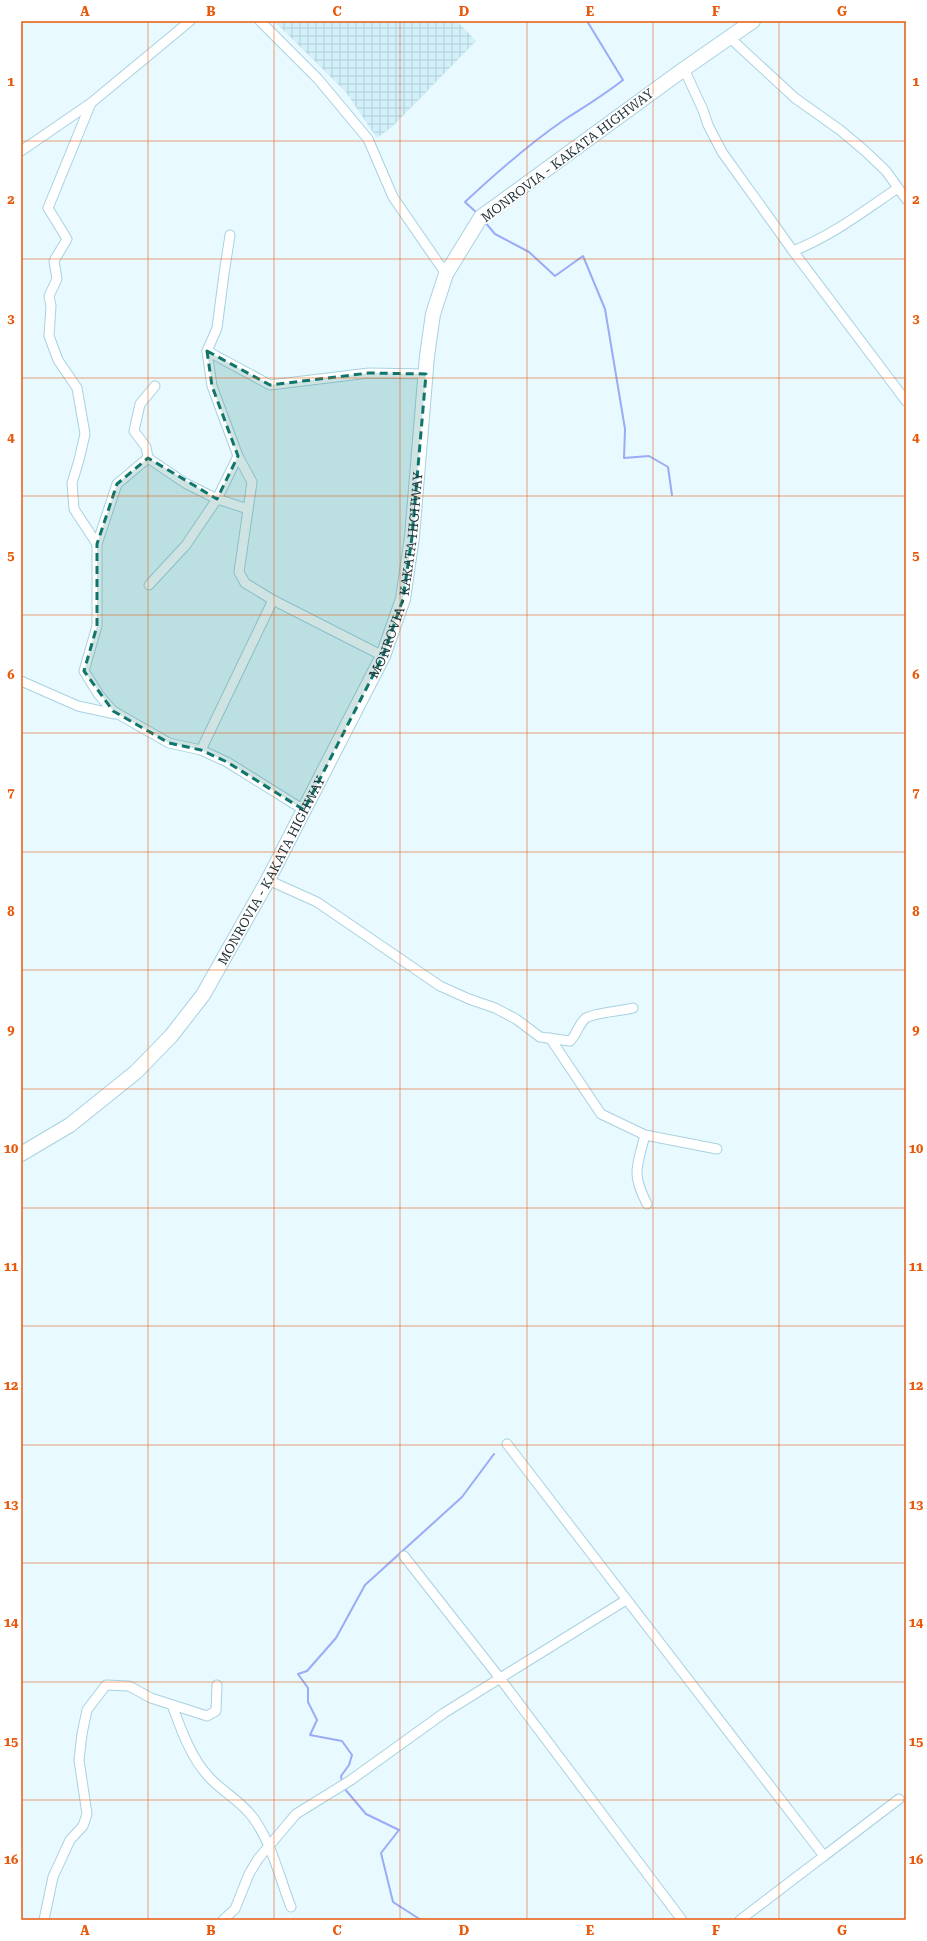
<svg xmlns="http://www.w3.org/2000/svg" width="927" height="1941" font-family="'Roboto Serif',serif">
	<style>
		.industrial { fill: url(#industrial-grid) }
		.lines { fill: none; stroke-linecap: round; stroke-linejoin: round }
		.stream { stroke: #9aabf7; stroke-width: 2 }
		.minor-casing { stroke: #a7d2e0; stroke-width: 11 }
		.trunk-casing { stroke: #a7d2e0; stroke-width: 16 }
		.minor { stroke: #fff; stroke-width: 9 }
		.trunk { stroke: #fff; stroke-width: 14 }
		.marked { fill: #0f766e; fill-opacity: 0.2; stroke: #0f766e; stroke-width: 3; stroke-dasharray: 8 5; stroke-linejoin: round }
		.grid { fill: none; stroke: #e8590c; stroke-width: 1; stroke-opacity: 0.55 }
		.labels { text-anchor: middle; stroke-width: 3.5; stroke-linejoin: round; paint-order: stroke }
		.street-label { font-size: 13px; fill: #233439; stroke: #fff }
		.neatline { fill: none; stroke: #e8590c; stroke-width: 1.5 }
		.grid-label { font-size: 13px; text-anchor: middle; font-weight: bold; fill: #e8590c }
	</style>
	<defs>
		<pattern id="industrial-grid" width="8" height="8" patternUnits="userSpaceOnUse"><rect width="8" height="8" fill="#d1f0fa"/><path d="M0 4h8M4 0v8" fill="none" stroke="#b3ced7"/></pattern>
	</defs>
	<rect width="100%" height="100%" fill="#e8f9ff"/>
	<path class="industrial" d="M274,21h183l19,20 -83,85 -16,12 -32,-47z"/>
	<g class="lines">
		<g class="stream">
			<path d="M477,213l-12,-11c31,-29 64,-58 99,-82 20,-13 40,-25 59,-40l-36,-59"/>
			<path d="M484,221l11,13 34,18 26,24 28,-20 22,53 20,120 -1,29 25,-2 19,11 4,28"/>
			<path d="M342,1782l-1,-6 8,-11 3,-10 -10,-14 -32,-6 7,-15 -9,-18v-14l-10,-14 9,-3 29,-33 29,-53 97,-88 32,-43"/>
			<path d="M344,1788l22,26 33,16 -18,23 12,49 28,18"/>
		</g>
		<defs>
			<g id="minor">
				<path d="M260,21l58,58 50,60 25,58 53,77"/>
				<path d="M730,38l65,60 45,32 25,21 21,20 20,28"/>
				<path d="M684,69l19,41 5,15 14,27 71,99c39,-15 72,-41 105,-63"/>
				<path d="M91,103l-43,105 19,31 -13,22 3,18 -8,17 2,10 -2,30 9,24 19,28 8,46 -6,26 -7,23 2,26 23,35"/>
				<path d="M21,151l70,-48 99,-82"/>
				<path d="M230,235l-6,39 -7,54 -10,23 5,35 26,70 14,26 -13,90 6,11 28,17 110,56"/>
				<path d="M793,251l113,150"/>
				<path d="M207,351l63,34 99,-12 57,1"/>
				<path d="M155,386l-15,18 -6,27 12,16 2,11 -31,26 -20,60v82l-13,45 15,24 14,16 56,32 32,7 26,12 77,48"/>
				<path d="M148,458l37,25 32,16 31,10"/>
				<path d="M149,585l37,-40 31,-46 21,-43"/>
				<path d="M21,681l57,25 37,8"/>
				<path d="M201,750l72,-150"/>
				<path d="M268,880l49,22 123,84 29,13 26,9 21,11 24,18 30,4c8,-8 8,-17 16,-23 7,-5 36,-7 47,-10"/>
				<path d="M550,1038l51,76 44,21 72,14"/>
				<path d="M645,1135c-8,32 -14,38 2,69"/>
				<path d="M507,1444l317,412 -84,64"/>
				<path d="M404,1556l95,121 183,243"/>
				<path d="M172,1705c9,24 18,51 36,71 14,16 34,25 46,43 18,25 26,60 37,88"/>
				<path d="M824,1856l75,-57"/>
				<path d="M44,1920l9,-43 17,-37 13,-14 4,-12 -8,-54 3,-26 5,-24 19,-25 23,1 22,12 56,18 9,-5 1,-26"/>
				<path d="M223,1920l12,-11 14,-35 9,-15 38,-45 55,-34 93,-67 182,-113"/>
			</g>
			<g id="trunk">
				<path id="s1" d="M21,1154l49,-29 66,-53 35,-36 32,-41 65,-115 115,-224 20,-57 9,-62 15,-181 6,-42 13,-40 35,-57 203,-148 69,-48"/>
			</g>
		</defs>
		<use href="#minor" class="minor-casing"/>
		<use href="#trunk" class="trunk-casing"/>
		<use href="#minor" class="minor"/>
		<use href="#trunk" class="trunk"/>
	</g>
	<path class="marked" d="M207,351l63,34 99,-12 57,1 -14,163 -9,62 -20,57 -79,154 -77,-48 -26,-12 -32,-7 -56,-32 -29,-40 13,-45v-82l20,-60 31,-26 69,41 21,-43 -26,-70z"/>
	<path class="grid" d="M148,21v1899M274,21v1899M400,21v1899M527,21v1899M653,21v1899M779,21v1899M21,141h885M21,259h885M21,378h885M21,496h885M21,615h885M21,733h885M21,852h885M21,970h885M21,1089h885M21,1208h885M21,1326h885M21,1445h885M21,1563h885M21,1682h885M21,1800h885"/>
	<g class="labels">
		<g class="street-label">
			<text transform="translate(567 155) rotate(-37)" y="5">MONROVIA - KAKATA HIGHWAY</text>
			<text dy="5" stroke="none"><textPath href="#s1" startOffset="710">MONROVIA - KAKATA HIGHWAY</textPath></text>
			<text dy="5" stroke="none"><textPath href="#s1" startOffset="386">MONROVIA - KAKATA HIGHWAY</textPath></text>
		</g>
	</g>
	<rect width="927" height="1941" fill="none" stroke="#ffffff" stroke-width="44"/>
	<rect x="22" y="22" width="883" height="1897" class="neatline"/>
	<g class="grid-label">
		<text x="85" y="16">A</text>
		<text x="211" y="16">B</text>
		<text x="337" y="16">C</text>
		<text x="464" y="16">D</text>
		<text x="590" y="16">E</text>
		<text x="716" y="16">F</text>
		<text x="842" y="16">G</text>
		<text x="11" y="86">1</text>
		<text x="916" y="86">1</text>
		<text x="11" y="204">2</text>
		<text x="916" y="204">2</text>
		<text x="11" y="323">3</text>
		<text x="916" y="323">3</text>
		<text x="11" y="442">4</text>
		<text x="916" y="442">4</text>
		<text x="11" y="560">5</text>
		<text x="916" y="560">5</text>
		<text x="11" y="679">6</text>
		<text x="916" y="679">6</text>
		<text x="11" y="797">7</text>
		<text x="916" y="797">7</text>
		<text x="11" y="916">8</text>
		<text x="916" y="916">8</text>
		<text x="11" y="1034">9</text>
		<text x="916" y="1034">9</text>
		<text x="11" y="1153">10</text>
		<text x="916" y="1153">10</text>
		<text x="11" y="1271">11</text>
		<text x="916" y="1271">11</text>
		<text x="11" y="1390">12</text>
		<text x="916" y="1390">12</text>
		<text x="11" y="1509">13</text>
		<text x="916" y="1509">13</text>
		<text x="11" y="1627">14</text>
		<text x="916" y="1627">14</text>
		<text x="11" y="1746">15</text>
		<text x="916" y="1746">15</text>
		<text x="11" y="1864">16</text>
		<text x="916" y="1864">16</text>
		<text x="85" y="1935">A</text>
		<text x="211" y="1935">B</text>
		<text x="337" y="1935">C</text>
		<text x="464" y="1935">D</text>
		<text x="590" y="1935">E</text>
		<text x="716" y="1935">F</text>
		<text x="842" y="1935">G</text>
	</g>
</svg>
